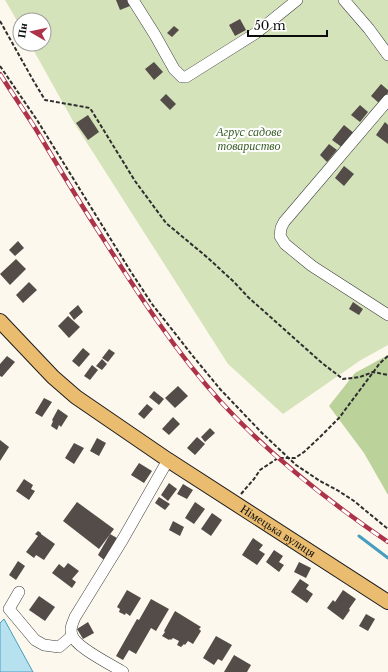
<svg xmlns="http://www.w3.org/2000/svg" width="388" height="672" font-family="'Libre Baskerville',serif">
	<style>
		.green { fill: #d5e3ba }
		.forest { fill: #bbd29b }
		.water { fill: #b7e1ef; stroke: #459ebe }
		.lines { fill: none; stroke-linecap: round; stroke-linejoin: round }
		.stream { stroke: #459ebe; stroke-width: 3 }
		.building { fill: #534c49 }
		.minor-casing { stroke: #3f3f3f; stroke-width: 12 }
		.major-casing { stroke: #1d1d1d; stroke-width: 16 }
		.path { stroke: #2e2e2e; stroke-width: 2; stroke-dasharray: 4 2; stroke-linecap: butt }
		.minor { stroke: #fff; stroke-width: 11 }
		.major { stroke: #eabc70; stroke-width: 14 }
		.rail-casing { stroke: #ac3349; stroke-width: 4.5 }
		.rail { stroke: #fff; stroke-width: 3; stroke-dasharray: 9; stroke-linecap: butt }
		.labels { text-anchor: middle; stroke-width: 4; stroke-linejoin: round; paint-order: stroke }
		.park-label { font-size: 12px; font-style: italic; fill: #375c24; stroke: #fff }
		.street-label { font-size: 12px; fill: #0c0c0c; stroke: #fff }
	</style>
	<rect width="100%" height="100%" fill="#fdf8ed"/>
	<path class="green" d="M5,0h383v345l-27,15 -78,54 -55,-50 -155,-243 -43,-77h14v-24h-24v6z"/>
	<path class="forest" d="M388,355v140l-24,-42 -35,-47 26,-33z"/>
	<path class="water" d="M4,619l29,53h-33v-49z"/>
	<g class="lines">
		<path class="stream" d="M359,536l29,22"/>
	</g>
	<g class="building">
		<path d="M116,0h11l3,6 -10,4z"/>
		<path d="M240,19l6,11 -11,6 -6,-11z"/>
		<path d="M174,26l5,4 -7,7 -5,-4z"/>
		<path d="M154,62l9,10 -9,8 -9,-11z"/>
		<path d="M381,84l7,6v3l-9,10 -8,-7z"/>
		<path d="M166,94l10,10 -6,6 -10,-10z"/>
		<path d="M360,105l8,7 -8,10 -9,-7z"/>
		<path d="M88,115l11,17 -11,8 -12,-17z"/>
		<path d="M385,122l3,3v19l-12,-9z"/>
		<path d="M344,125l11,9 -12,14 -11,-8z"/>
		<path d="M329,144l8,6 -10,12 -7,-7z"/>
		<path d="M344,166l10,8 -10,12 -9,-8z"/>
		<path d="M18,241l6,7 -9,8 -6,-6z"/>
		<path d="M16,259l10,10 -16,16 -10,-11z"/>
		<path d="M29,282l8,8 -14,13 -7,-8z"/>
		<path d="M353,302l10,7 -4,6 -10,-6z"/>
		<path d="M78,305l5,7 -9,8 -5,-7z"/>
		<path d="M68,316l12,11 -11,11 -11,-12z"/>
		<path d="M83,348l7,6 -11,13 -7,-6z"/>
		<path d="M109,349l6,4 -7,9 -6,-4z"/>
		<path d="M7,356l8,6 -13,15 -2,-1v-12z"/>
		<path d="M102,359l5,5 -5,6 -6,-4z"/>
		<path d="M92,365l6,5 -8,10 -6,-4z"/>
		<path d="M178,386l10,10 -13,12 -10,-10z"/>
		<path d="M154,391l10,8 -5,6 -10,-8z"/>
		<path d="M44,398l8,4 -10,15 -7,-4z"/>
		<path d="M147,404l6,5 -9,10 -6,-5z"/>
		<path d="M58,409l10,7 -7,11 -2,-2 -2,5 -6,-4 2,-5 -1,-1z"/>
		<path d="M173,417l7,7 -11,11 -7,-6z"/>
		<path d="M210,428l5,5 -10,9 -4,-5z"/>
		<path d="M197,437l8,7 -10,11 -8,-7z"/>
		<path d="M97,438l9,5 -7,13 -9,-5z"/>
		<path d="M0,440l9,7 -9,14z"/>
		<path d="M74,443l10,5 -10,16 -9,-6z"/>
		<path d="M139,463l13,8 -8,12 -13,-8z"/>
		<path d="M24,479l9,6 -2,4 4,2 -6,9 -13,-9z"/>
		<path d="M169,483l8,6 -9,12 -7,-6z"/>
		<path d="M183,484l10,6 -6,9 -10,-5z"/>
		<path d="M159,497l11,7 -5,6 -10,-7z"/>
		<path d="M77,502l37,27 -15,20 -36,-28z"/>
		<path d="M195,502l10,7 -11,15 -9,-6z"/>
		<path d="M212,513l10,7 -11,16 -10,-7z"/>
		<path d="M173,521l11,6 -4,9 -11,-6z"/>
		<path d="M38,531l3,2v1l14,10 -11,16 -8,-5 -2,3 -8,-6 12,-16 -3,-2z"/>
		<path d="M110,534l7,4 -13,22 -6,-5z"/>
		<path d="M253,538l10,7 -4,5 6,4 -8,11 -15,-10z"/>
		<path d="M274,550l9,6 -4,6 5,3 -5,7 -13,-10z"/>
		<path d="M18,561l7,5 -9,14 -7,-5z"/>
		<path d="M299,562l12,6 -5,10 -12,-6z"/>
		<path d="M68,563l11,8 -7,8 4,3 -4,6 -20,-15 7,-9 5,4z"/>
		<path d="M300,579l9,6 -3,4 7,5 -6,9 -16,-11z"/>
		<path d="M127,590l14,8 -11,18 -4,-3 -1,2 -6,-3 1,-3 -3,-2z"/>
		<path d="M343,590l13,9 -7,10 1,1 -7,10 -16,-12 6,-8 2,2z"/>
		<path d="M39,596l16,11 -10,14 -16,-11z"/>
		<path d="M151,599l18,10 -13,22 -5,-3 -15,26 -7,-4 -6,10 -7,-4 21,-37 2,1z"/>
		<path d="M175,611l26,16 -2,2 2,2 -8,13 -5,-3 -3,4 -1,-1 -3,3 -4,-2 2,-4 -6,-3 -2,2 -1,-1 -1,1 -7,-4 3,-4 -1,-1z"/>
		<path d="M366,614l9,5 -7,12 -9,-5z"/>
		<path d="M88,622l6,11 -11,6 -6,-10z"/>
		<path d="M216,636l16,9 -10,16 -4,-2 -4,6 -11,-7z"/>
		<path d="M234,655l17,10 -4,7h-23z"/>
	</g>
	<g class="lines">
		<defs>
			<g id="minor">
				<path d="M133,0l22,35 19,34 8,8h4l70,-44 41,-33"/>
				<path d="M344,0l25,29 19,26"/>
				<path d="M388,100l-104,122 -3,6 -1,8 5,8 27,22 76,49"/>
				<path d="M19,592l-10,17 26,31 9,5 15,2 13,-11"/>
				<path d="M123,672c-11,-7 -48,-25 -51,-37 -3,-7 1,-12 3,-18l48,-78 45,-79"/>
			</g>
			<g id="major">
				<path id="s1" d="M0,321l53,56 23,20 92,63 220,142"/>
			</g>
		</defs>
		<use href="#minor" class="minor-casing"/>
		<use href="#major" class="major-casing"/>
		<g class="path">
			<path d="M0,21l33,59 12,20 45,8 45,73 31,42 42,35 26,24 14,15 74,66 21,16 17,-2 13,-5 15,3"/>
			<path d="M0,66l37,54 94,152 21,32 40,51 28,34 42,44 34,32 24,16 17,9 17,11 34,28"/>
			<path d="M241,494l13,-15 6,-9 18,-12h17l9,-6 16,-15 19,-19 41,-55 8,-7"/>
		</g>
		<use href="#minor" class="minor"/>
		<use href="#major" class="major"/>
		<defs>
			<path id="rail" d="M0,74c12,19 25,38 37,57 19,32 38,64 58,95 39,61 77,122 126,176 49,54 107,99 167,140"/>
		</defs>
		<use href="#rail" class="rail-casing"/>
		<use href="#rail" class="rail"/>
	</g>
	<g class="labels">
		<g class="park-label">
			<text x="249" y="136">Агрус садове<tspan x="249" dy="14">товариство</tspan></text>
		</g>
		<g class="street-label">
			<text dy="4" stroke="none"><textPath href="#s1" startOffset="350">Німецька вулиця</textPath></text>
		</g>
	</g>
	<g transform="translate(32 32) rotate(279)"><circle r="19" fill="#ffffff" stroke="#9e9e9e"/>
	<path d="M0-3L7 15L0 10L-7 15Z" fill="#ac3349"/>
	<text y="-6" font-size="11" font-weight="bold" text-anchor="middle" fill="#0c0c0c">Пн</text>
	</g>
	<path d="M248 30v6h79v-6" fill="none" stroke="#0c0c0c" stroke-width="2"/>
	<text x="254" y="30" font-size="12" fill="#0c0c0c" stroke="#ffffff" stroke-width="3" paint-order="stroke">50 m</text>
</svg>
